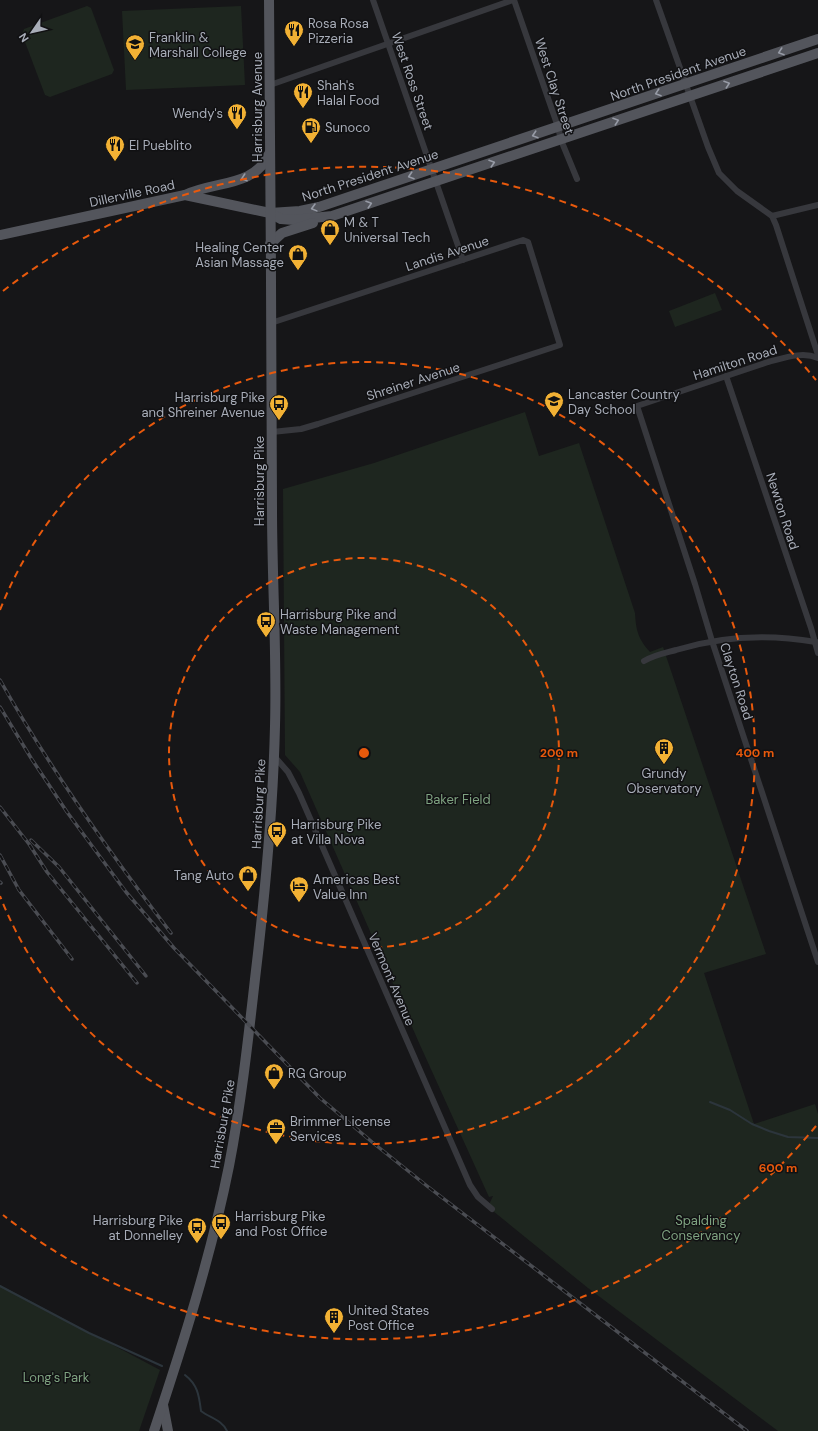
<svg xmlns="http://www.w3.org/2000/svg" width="818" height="1431" font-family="'DM Sans',sans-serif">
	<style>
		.green { fill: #1e261f }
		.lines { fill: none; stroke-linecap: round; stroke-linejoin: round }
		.stream { stroke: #2c353c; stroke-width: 2 }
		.street { stroke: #37383d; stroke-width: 6 }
		.primary { stroke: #53555c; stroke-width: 10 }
		.rail-casing { stroke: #4a4c52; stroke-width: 3.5 }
		.rail { stroke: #111113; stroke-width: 2; stroke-dasharray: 6; stroke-linecap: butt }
		.oneway { stroke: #979ba6 }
		.ring { fill: none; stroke: #e8590c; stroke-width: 2; stroke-dasharray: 7 5 }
		.labels { text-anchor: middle; stroke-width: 3; stroke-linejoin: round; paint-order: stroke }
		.poi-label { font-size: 13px; fill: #a8adb8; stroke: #111113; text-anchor: start }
		.street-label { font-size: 13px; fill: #a8adb8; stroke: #111113 }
		.park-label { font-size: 13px; fill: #7fa381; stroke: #111113 }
		.centre { fill: #e8590c; stroke: #111113; stroke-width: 2 }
		.ring-label { font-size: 12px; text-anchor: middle; font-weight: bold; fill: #e8590c; stroke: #111113; stroke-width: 3; stroke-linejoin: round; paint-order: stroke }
	</style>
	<rect width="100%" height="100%" fill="#161618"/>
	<g class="green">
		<path d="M87,6l4,2 23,62 -2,4 -62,23 -5,-2 -23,-61 2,-5z"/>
		<path d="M241,6l4,79 -119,5 -4,-79z"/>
		<path d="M715,293l7,17 -47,17 -6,-16z"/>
		<path d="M525,412l14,44 40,-13 56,170c1,17 3,26 15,39l13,-5 103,307 -62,19 50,151 61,-20 3,10v317h-40l-190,-143 -100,-81 5,-11 -4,1 -69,-152 -120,-273 -15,-17 -2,-266 91,-26z"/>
		<path d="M0,1285l160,85 -21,61h-139z"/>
	</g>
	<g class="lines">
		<g class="stream">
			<path d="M710,1102l20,8 22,14 17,7 19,6 30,1"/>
			<path d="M0,1286l89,47 73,33"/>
			<path d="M185,1375c13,10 14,21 16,36 9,7 21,9 26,20"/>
		</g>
		<g class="street">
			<path d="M373,0l90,260"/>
			<path d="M514,0l44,127 3,13 16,39"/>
			<path d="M656,0l52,147 11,26 18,18 35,25 4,9 42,130"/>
			<path d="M270,85l243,-85"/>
			<path d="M772,216l46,-11"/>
			<path d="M271,323l252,-83 5,2 32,103 -242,79 -17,5 -29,3"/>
			<path d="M818,358c-15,-7 -34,0 -50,4l-131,44 58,178 17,57 106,321"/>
			<path d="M726,376l85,252 7,25"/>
			<path d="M644,661c10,-6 21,-8 32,-11 46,-14 93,-16 140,-8"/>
			<path d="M274,756l14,16 11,21 171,392 8,12 14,12"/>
		</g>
		<g class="primary">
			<path d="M185,195c29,-14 70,-8 84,-41"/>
			<path d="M270,213l30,-2 19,-4 499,-168"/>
			<path d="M0,235l185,-40 85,18 11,6 13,1 38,-4 486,-163"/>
			<path d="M270,244l12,-11 31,-10"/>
			<path d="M163,1405l5,26"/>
			<path d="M154,1431c29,-87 57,-175 75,-265 12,-62 19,-125 26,-187 10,-84 18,-168 20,-253 2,-73 -3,-145 -3,-218 -1,-169 -1,-339 -3,-508"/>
		</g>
		<defs>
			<g id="rail">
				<path d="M0,680c50,89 109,172 171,253"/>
				<path d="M0,707l31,51 36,54 59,80 48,56 146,150 52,44 55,44 320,245"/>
				<path d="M0,807l29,37 18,28 90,111"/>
				<path d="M31,840l28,27 87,109"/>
				<path d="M0,855l19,35 53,69"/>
				<path d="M0,882l1,1"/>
			</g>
		</defs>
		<use href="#rail" class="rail-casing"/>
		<use href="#rail" class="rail"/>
	</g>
	<defs><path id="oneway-chevron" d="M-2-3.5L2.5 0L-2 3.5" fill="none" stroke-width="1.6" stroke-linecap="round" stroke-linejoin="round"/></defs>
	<g class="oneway">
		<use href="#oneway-chevron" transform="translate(781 52) rotate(161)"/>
		<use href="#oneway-chevron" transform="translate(727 84) rotate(-19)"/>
		<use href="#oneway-chevron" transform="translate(658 93) rotate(161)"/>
		<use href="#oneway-chevron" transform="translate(616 121) rotate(-19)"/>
		<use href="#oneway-chevron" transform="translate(535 135) rotate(162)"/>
		<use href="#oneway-chevron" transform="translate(492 163) rotate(-18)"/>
		<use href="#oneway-chevron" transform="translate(411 176) rotate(162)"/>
		<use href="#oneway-chevron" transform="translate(244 178) rotate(161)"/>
		<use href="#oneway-chevron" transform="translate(369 204) rotate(-18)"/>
		<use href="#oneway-chevron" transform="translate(314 208) rotate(165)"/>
	</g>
	<g class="ring">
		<circle cx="364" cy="753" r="195"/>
		<path d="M0 610A391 391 0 1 1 0 896"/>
		<path d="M816 1126A586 586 0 0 1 3 1215M3 291A586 586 0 0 1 816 380"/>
	</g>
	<defs>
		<symbol id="restaurant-pin" viewBox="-11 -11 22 30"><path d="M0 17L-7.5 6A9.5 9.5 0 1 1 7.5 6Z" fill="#f2b134" stroke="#111113"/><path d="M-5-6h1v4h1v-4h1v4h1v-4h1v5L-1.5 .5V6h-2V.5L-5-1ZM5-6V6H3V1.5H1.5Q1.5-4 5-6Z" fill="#111"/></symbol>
		<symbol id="university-pin" viewBox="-11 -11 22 30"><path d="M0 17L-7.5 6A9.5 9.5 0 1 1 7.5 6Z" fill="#f2b134" stroke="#111113"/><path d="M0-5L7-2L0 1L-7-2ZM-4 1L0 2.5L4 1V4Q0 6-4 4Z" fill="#111"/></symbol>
		<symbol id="fuel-pin" viewBox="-11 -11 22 30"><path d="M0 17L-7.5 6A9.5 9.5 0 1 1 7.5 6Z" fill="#f2b134" stroke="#111113"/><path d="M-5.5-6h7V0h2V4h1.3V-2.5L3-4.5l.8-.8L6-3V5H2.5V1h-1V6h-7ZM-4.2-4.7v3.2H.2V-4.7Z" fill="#111"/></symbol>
		<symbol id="shop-pin" viewBox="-11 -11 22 30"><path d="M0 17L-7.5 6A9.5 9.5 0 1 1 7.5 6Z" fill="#f2b134" stroke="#111113"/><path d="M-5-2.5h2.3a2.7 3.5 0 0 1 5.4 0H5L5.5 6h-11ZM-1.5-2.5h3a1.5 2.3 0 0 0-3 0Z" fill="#111"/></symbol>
		<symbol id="school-pin" viewBox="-11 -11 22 30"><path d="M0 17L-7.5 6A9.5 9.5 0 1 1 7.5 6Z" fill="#f2b134" stroke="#111113"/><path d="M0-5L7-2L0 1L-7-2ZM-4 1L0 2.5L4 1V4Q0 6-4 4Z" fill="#111"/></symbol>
		<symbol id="bus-pin" viewBox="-11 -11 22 30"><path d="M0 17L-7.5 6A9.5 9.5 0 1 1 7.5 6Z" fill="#f2b134" stroke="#111113"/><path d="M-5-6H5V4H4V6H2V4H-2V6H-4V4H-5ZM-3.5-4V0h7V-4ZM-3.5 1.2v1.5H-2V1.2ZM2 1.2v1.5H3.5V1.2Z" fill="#111"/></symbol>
		<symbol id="building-pin" viewBox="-11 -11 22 30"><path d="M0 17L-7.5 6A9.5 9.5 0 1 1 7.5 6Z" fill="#f2b134" stroke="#111113"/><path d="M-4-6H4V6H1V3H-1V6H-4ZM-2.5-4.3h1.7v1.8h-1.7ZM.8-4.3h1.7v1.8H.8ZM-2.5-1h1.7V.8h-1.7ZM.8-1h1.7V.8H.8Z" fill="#111"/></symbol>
		<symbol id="hotel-pin" viewBox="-11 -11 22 30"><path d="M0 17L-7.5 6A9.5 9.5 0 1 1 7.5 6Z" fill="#f2b134" stroke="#111113"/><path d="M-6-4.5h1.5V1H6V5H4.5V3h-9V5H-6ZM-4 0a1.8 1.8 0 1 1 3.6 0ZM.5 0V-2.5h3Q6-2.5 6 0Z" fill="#111"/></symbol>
		<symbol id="office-pin" viewBox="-11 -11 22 30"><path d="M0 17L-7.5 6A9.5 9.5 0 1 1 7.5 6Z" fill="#f2b134" stroke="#111113"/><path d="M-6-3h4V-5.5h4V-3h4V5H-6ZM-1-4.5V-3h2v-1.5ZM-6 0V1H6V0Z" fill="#111"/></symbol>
	</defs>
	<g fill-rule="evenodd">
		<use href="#restaurant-pin" x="283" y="19" width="22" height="30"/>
		<use href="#university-pin" x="124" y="33" width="22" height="30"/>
		<use href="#restaurant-pin" x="292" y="81" width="22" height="30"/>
		<use href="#restaurant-pin" x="226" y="102" width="22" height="30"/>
		<use href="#fuel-pin" x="300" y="116" width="22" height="30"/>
		<use href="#restaurant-pin" x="104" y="134" width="22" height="30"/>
		<use href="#shop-pin" x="319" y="218" width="22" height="30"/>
		<use href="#shop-pin" x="287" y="243" width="22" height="30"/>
		<use href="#school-pin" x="543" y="390" width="22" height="30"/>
		<use href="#bus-pin" x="268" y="393" width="22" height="30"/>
		<use href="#bus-pin" x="255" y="610" width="22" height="30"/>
		<use href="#building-pin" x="653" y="737" width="22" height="30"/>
		<use href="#bus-pin" x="266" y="820" width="22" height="30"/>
		<use href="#shop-pin" x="237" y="864" width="22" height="30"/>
		<use href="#hotel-pin" x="288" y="875" width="22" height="30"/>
		<use href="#shop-pin" x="263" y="1062" width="22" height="30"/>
		<use href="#office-pin" x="265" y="1117" width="22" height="30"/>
		<use href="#bus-pin" x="210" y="1212" width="22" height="30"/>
		<use href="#bus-pin" x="186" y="1216" width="22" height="30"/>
		<use href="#building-pin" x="323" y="1306" width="22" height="30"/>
	</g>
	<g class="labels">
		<g class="poi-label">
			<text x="308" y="28">Rosa Rosa<tspan x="308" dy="15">Pizzeria</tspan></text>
			<text x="149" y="42">Franklin &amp;<tspan x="149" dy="15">Marshall College</tspan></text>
			<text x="317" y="90">Shah's<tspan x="317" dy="15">Halal Food</tspan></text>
			<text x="223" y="118" text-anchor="end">Wendy's</text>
			<text x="325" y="132">Sunoco</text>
			<text x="129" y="150">El Pueblito</text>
			<text x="344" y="227">M &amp; T<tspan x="344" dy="15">Universal Tech</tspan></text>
			<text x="284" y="252" text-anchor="end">Healing Center<tspan x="284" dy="15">Asian Massage</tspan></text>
			<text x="568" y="399">Lancaster Country<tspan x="568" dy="15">Day School</tspan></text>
			<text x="265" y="402" text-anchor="end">Harrisburg Pike<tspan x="265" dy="15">and Shreiner Avenue</tspan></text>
			<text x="280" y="619">Harrisburg Pike and<tspan x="280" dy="15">Waste Management</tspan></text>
			<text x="664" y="778" text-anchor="middle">Grundy<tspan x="664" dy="15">Observatory</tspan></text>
			<text x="291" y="829">Harrisburg Pike<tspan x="291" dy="15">at Villa Nova</tspan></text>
			<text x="234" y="880" text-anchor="end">Tang Auto</text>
			<text x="313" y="884">Americas Best<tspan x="313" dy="15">Value Inn</tspan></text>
			<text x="288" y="1078">RG Group</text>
			<text x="290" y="1126">Brimmer License<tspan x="290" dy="15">Services</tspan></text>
			<text x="235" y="1221">Harrisburg Pike<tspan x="235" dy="15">and Post Office</tspan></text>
			<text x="183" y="1225" text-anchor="end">Harrisburg Pike<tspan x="183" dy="15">at Donnelley</tspan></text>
			<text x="348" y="1315">United States<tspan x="348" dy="15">Post Office</tspan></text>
		</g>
		<g class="street-label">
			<text transform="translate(678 73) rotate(-19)" y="5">North President Avenue</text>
			<text transform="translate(413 81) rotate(71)" y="5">West Ross Street</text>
			<text transform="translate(555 86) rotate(72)" y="5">West Clay Street</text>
			<text transform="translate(257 107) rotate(-90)" y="5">Harrisburg Avenue</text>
			<text transform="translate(370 175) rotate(-18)" y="5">North President Avenue</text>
			<text transform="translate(132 193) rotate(-12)" y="5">Dillerville Road</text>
			<text transform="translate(447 253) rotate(-18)" y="5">Landis Avenue</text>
			<text transform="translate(735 362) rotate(-18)" y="5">Hamilton Road</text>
			<text transform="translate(413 381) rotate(-18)" y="5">Shreiner Avenue</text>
			<text transform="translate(259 481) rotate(-90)" y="5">Harrisburg Pike</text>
			<text transform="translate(783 511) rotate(72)" y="5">Newton Road</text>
			<text transform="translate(737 681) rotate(72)" y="5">Clayton Road</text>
			<text transform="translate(258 804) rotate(-87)" y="5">Harrisburg Pike</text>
			<text transform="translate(392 979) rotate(67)" y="5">Vermont Avenue</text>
			<text transform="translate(222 1124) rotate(-80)" y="5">Harrisburg Pike</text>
		</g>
		<g class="park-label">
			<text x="458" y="804">Baker Field</text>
			<text x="701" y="1225">Spalding<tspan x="701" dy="15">Conservancy</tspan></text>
			<text x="56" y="1382">Long's Park</text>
		</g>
	</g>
	<circle cx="364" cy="753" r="6" class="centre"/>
	<g class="ring-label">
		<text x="559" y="757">200 m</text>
		<text x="755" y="757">400 m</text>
		<text x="778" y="1172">600 m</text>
	</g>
	<g transform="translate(32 32) rotate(236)" stroke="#111113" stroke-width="3" paint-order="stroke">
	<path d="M0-3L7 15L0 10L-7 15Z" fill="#a8adb8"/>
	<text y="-6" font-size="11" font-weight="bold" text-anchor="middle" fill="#a8adb8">N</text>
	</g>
</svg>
